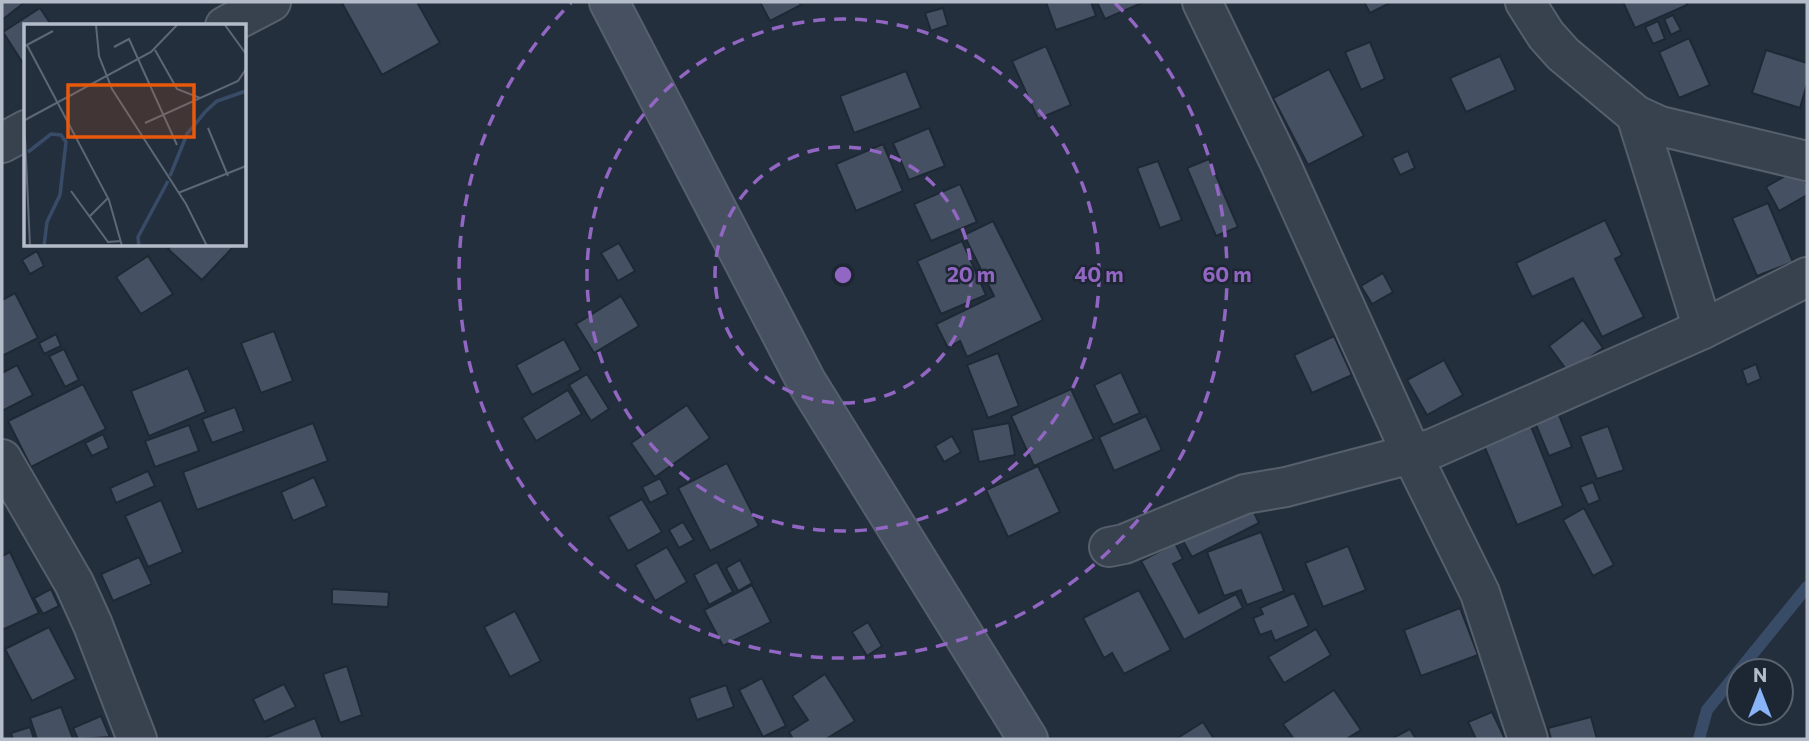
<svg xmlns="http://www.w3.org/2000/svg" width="1809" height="741" font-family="Commissioner,sans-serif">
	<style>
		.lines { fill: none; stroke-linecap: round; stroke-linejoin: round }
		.stream { stroke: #394c67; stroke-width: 12 }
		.building { fill: #455162; stroke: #1f2835; stroke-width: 2 }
		.street-casing { stroke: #565f6c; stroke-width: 42 }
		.secondary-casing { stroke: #565f6c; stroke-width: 42 }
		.street { stroke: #38414e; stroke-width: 38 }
		.secondary { stroke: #465061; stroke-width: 38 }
		.ring { fill: none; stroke: #9266c3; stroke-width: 3.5; stroke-dasharray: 12 9 }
		.inset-river { fill: none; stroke: #394c67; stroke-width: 3.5 }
		.inset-road { fill: none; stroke: #5e6776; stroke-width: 2 }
		.view { fill: #e8590c; fill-opacity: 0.15; stroke: #e8590c; stroke-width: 3.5 }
		.inset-edge { fill: none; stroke: #b4bcc9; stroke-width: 3.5 }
		.centre { fill: #9266c3; stroke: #1d2633; stroke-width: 3.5 }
		.ring-label { font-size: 21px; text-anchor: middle; font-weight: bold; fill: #9266c3; stroke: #1d2633; stroke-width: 5; stroke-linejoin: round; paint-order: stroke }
	</style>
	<rect width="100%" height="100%" fill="#242f3e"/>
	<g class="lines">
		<path class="stream" d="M1699,739l8,-29 100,-123"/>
	</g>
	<g class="building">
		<path d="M2,2h23l-23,18z"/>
		<path d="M345,2h72l23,41 -58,32 -40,-72z"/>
		<path d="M760,2h39l2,3 -31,16z"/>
		<path d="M1046,2h45l5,14 -40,14z"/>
		<path d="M1097,2h47l-39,17z"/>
		<path d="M1364,2h28l-22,11z"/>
		<path d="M1623,2h63l1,3 -52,23z"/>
		<path d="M40,8l12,18h-26v42l-23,-36z"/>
		<path d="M943,8l5,17 -17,6 -6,-18z"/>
		<path d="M1673,15l8,15 -10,5 -7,-16z"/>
		<path d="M1658,21l7,18 -12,5 -8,-17z"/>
		<path d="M1689,38l21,47 -31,13 -20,-46z"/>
		<path d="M1370,42l15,37 -24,11 -16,-38z"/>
		<path d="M1046,46l25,59 -33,14 -26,-58z"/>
		<path d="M1766,50l41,13v21l-7,24 -48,-15z"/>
		<path d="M1500,56l16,34 -50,22 -16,-34z"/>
		<path d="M1329,69l35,67 -56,29 -35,-67z"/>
		<path d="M906,71l15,37 -67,25 -14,-37z"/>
		<path d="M929,128l16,38 -36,14 -16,-37z"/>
		<path d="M883,144l20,47 -47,20 -20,-47z"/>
		<path d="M1408,151l7,17 -15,7 -8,-17z"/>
		<path d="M1209,159l29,68 -22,9 -29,-68z"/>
		<path d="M1158,161l24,59 -22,8 -23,-60z"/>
		<path d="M1799,168l8,16v11l-28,16 -13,-24z"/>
		<path d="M960,184l17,38 -46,19 -17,-37z"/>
		<path d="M1768,203l25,59 -36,14 -25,-58z"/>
		<path d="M1605,220l17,35 -7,4 29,58 -42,20 -29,-59 -41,19 -16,-34z"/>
		<path d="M993,221l50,99 -76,37 -7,-16 -12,7 -12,-24 58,-28 -30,-61z"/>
		<path d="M962,241l24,54 -45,19 -24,-53z"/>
		<path d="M619,243l16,28 -17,10 -17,-28z"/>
		<path d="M172,245h63l-33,35 -34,-31z"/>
		<path d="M37,251l7,15 -14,8 -8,-14z"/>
		<path d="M148,256l25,38 -32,20 -25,-37z"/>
		<path d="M1383,273l10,19 -21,12 -11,-18z"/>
		<path d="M15,293l23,45 -36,18v-56z"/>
		<path d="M621,296l18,30 -45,27 -18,-29z"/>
		<path d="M1583,320l20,28 -35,24 -19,-26z"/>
		<path d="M274,331l19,50 -32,12 -20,-50z"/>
		<path d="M56,334l5,12 -17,8 -5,-11z"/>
		<path d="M1334,336l18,39 -40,18 -18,-38z"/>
		<path d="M564,339l17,31 -49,25 -16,-30z"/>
		<path d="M64,349l15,31 -14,7 -16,-31z"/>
		<path d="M998,353l21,53 -31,12 -21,-53z"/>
		<path d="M1444,360l19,35 -36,20 -20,-35z"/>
		<path d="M1756,364l5,15 -14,6 -5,-15z"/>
		<path d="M17,365l16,30 -31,16v-38z"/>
		<path d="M188,368l18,44 -57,24 -18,-45z"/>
		<path d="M1121,372l19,41 -27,12 -19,-40z"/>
		<path d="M587,374l22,35 -18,12 -22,-36z"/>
		<path d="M83,384l23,45 -75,38 -23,-46z"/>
		<path d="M1071,389l23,50 -60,27 -23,-50z"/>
		<path d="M568,390l14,24 -46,27 -14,-23z"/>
		<path d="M687,405l23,33 -55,39 -24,-34z"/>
		<path d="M235,407l9,24 -32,12 -10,-24z"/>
		<path d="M1557,410l15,37 -23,9 -15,-36z"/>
		<path d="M1146,416l16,34 -48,21 -15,-34z"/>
		<path d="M313,423l15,38 -131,49 -14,-38z"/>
		<path d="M1009,423l6,32 -36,7 -7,-32z"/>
		<path d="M1530,424l33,82 -46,19 -34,-82z"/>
		<path d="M189,425l10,26 -44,16 -10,-26z"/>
		<path d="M1608,426l16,44 -27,9 -17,-43z"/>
		<path d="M103,434l6,14 -17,8 -7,-13z"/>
		<path d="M952,436l9,16 -17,10 -9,-16z"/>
		<path d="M727,463l32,63 -49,25 -32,-63z"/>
		<path d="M1038,466l22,46 -52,25 -22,-47z"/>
		<path d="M148,471l7,15 -39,17 -6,-15z"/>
		<path d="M314,477l13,29 -34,15 -12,-29z"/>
		<path d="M660,478l8,16 -18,9 -8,-16z"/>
		<path d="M1593,482l7,18 -12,5 -8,-18z"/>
		<path d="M642,499l20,33 -34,19 -20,-34z"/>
		<path d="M161,500l22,52 -35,15 -23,-51z"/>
		<path d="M1250,504l9,19 -67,34 -10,-18z"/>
		<path d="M1584,508l30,57 -21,11 -30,-56z"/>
		<path d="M683,522l11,18 -15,8 -10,-18z"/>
		<path d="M1261,532l23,59 -37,14 -6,-15 -17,6 -17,-44z"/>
		<path d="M1175,543l8,16 -10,5 26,49 37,-19 7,14 -59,32 -43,-79z"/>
		<path d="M1348,546l18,44 -43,17 -18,-44z"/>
		<path d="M667,547l20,35 -32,19 -20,-36z"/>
		<path d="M10,552l29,61 -37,17v-74z"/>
		<path d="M139,557l13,27 -39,17 -12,-27z"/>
		<path d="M740,560l12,23 -14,8 -12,-23z"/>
		<path d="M717,562l16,30 -24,13 -15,-30z"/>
		<path d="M752,585l19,37 -48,24 -19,-36z"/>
		<path d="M51,589l8,17 -16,8 -9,-16z"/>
		<path d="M332,589l57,3 -1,15 -56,-3z"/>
		<path d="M1139,590l32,60 -47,24 -12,-21 -8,5 -21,-40z"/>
		<path d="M1294,593l15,33 -34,15 -4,-10 -11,4 -7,-17 10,-4 -3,-6z"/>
		<path d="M1460,608l18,47 -57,21 -17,-46z"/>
		<path d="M515,611l26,50 -31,16 -26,-50z"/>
		<path d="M868,622l14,24 -15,10 -15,-24z"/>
		<path d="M49,627l27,52 -44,22 -27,-52z"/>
		<path d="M1316,629l15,26 -47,28 -16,-26z"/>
		<path d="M347,666l15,49 -22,8 -17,-49z"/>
		<path d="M825,674l30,47 -29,18h-33l-4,-7 19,-12 -16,-24z"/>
		<path d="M762,678l24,48 -23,11 -24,-47z"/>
		<path d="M284,684l12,23 -32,15 -11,-23z"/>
		<path d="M726,685l8,22 -37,13 -8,-22z"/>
		<path d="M1334,690l27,40 -15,9h-52l-11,-15z"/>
		<path d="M61,707l12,32h-36l-7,-21z"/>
		<path d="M1492,712l13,27h-29l-8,-17z"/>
		<path d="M101,716l9,21 -32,2 -5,-11z"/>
		<path d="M1591,717l6,22h-46l-3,-11z"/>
		<path d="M315,718l8,21h-61z"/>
		<path d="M1203,722l11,17h-38z"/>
		<path d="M30,727l4,12h-21l-2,-6z"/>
		<path d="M1410,729l6,10h-25z"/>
	</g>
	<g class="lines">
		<defs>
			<g id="street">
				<path d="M1202,2l78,161 132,292 68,138 48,146"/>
				<path d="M1525,2l21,33 17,19 73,61 24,11 147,35"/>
				<path d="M225,26l46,-24"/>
				<path d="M1636,115l67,214"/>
				<path d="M2,143l24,-13"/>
				<path d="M2,459l72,124 19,42 44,114"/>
				<path d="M1109,547l15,-3 121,-50 41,-7 148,-39 269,-119 104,-52"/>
			</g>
			<path id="secondary" d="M609,2l197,379 222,358"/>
		</defs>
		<use href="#street" class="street-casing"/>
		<use href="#secondary" class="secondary-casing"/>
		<use href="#street" class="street"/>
		<use href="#secondary" class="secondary"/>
	</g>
	<g class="ring">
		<circle cx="843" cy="275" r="128"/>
		<circle cx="843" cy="275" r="256"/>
		<path d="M1115 3A384 384 0 1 1 571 3"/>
	</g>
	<g transform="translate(24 24)">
		<rect width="222" height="222" fill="#242f3e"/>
		<path class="inset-river" d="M4,128l23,-18 10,1 5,7 -6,53 -13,27 -3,24M146,152l17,-42 19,-23 11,-10 29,-10M115,222l-1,-9 30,-56"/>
		<path class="inset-road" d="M72,1l3,31 13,33 74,115 21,42M201,1l21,29M3,21l82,155 13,46M1,22l28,-15M90,23l15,-8 48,106M131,26l22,39 23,9M0,92l6,130M1,96l126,-68 26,-27M121,99l93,-42 8,-12M184,104l20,48M47,167l37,51 13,-1M154,169l68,-27M65,193l19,-19"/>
		<path class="view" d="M44,61h126v52h-126z"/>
		<rect width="222" height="222" class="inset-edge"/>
	</g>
	<circle cx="843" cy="275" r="10" class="centre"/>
	<g class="ring-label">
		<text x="971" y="282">20 m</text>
		<text x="1099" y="282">40 m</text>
		<text x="1227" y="282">60 m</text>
	</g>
	<rect width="1809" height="741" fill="none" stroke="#b4bcc9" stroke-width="7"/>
	<g transform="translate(1760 692)"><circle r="33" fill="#1d2633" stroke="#59626f" stroke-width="2"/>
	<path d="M0-5L12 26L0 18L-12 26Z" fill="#8ab4f8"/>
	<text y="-10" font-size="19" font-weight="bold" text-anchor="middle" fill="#b4bcc9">N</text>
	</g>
</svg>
